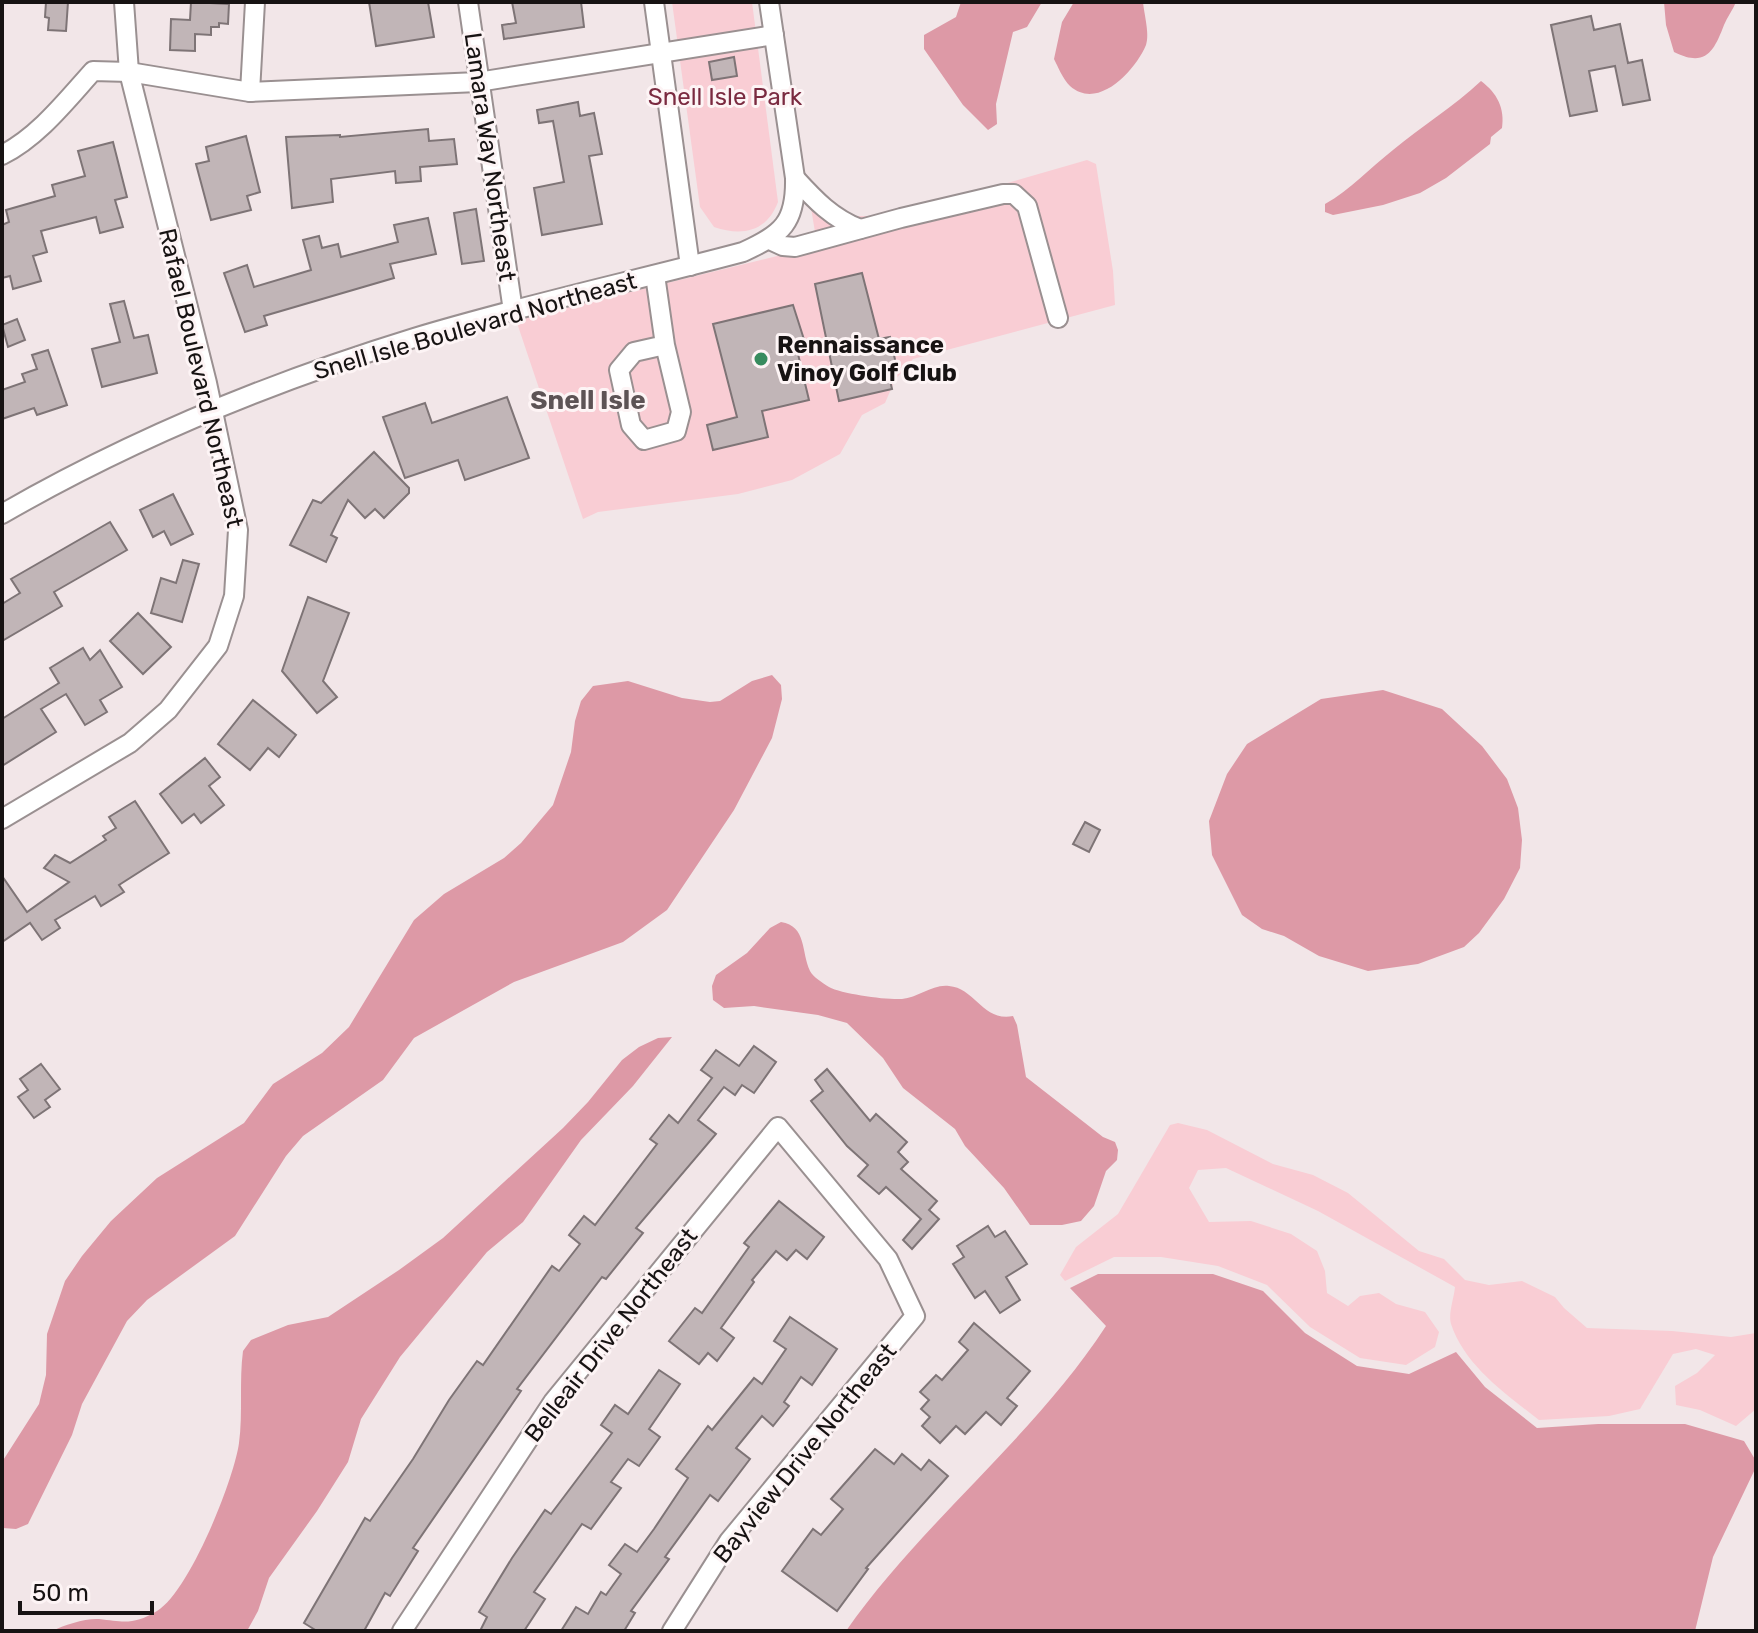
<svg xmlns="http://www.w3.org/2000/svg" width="1758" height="1633" font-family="Rubik,sans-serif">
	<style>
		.green { fill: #f9cdd4 }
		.water { fill: #dd99a6 }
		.building { fill: #c1b5b7; stroke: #7e7476; stroke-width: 2 }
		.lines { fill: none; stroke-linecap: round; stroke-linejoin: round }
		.minor-casing { stroke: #9a9091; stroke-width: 22 }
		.minor { stroke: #fff; stroke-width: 18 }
		.poi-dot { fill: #378b5e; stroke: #fdf4f5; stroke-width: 3 }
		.labels { text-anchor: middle; stroke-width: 6; stroke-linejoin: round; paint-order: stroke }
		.park-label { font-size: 24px; fill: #7a2a40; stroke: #fdf4f5 }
		.street-label { font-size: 24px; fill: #171313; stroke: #fdf4f5 }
		.poi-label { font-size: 24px; font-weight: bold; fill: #171313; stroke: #fdf4f5; text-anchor: start }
		.neighbourhood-label { font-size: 26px; font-weight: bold; fill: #5d5355; stroke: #fdf4f5 }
	</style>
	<rect width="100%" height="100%" fill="#f2e6e8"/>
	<g class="green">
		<path d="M672,2h80l26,200c-11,29 -35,35 -64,25l-14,-20z"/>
		<path d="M1087,160l9,4 17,107 2,34 -202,54 -18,21 -10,23 -23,12 -22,39 -48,26 -54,14 -140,18 -15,7 -67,-199 294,-72 6,-10 -5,-30 15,-3 18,11h26l75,-15z"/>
		<path d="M1178,1123l29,7 66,34 40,11 35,18 71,58 25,8 21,21 24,5 33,-4 33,16 9,11 23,20 85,3 59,6 25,-4v76l-20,17 -36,-16 -24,-5 -1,-19 22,-13 18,-18 -19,-6 -23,5 -33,55 -31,7 -70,4c-33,-26 -74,-54 -88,-96 -3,-10 3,-26 4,-37l-137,-76 -92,-43 -28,2 -9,18 20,34 42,-1 40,13 26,17 8,20 2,22 21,13 12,-10 19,-3 17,11 29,8 14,20 -4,15 -29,18 -46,-7 -50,-31 -43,-42 -49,-19 -57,-9h-47l-49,24 -5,-6 16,-28 42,-33 52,-89z"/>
	</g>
	<g class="water">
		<path d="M961,2h81l-15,25 -14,5 -17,72 1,20 -9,6 -25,-25 -39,-56v-14l32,-18z"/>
		<path d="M1074,2h69c1,12 7,32 3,43 -11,26 -48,66 -76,41 -7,-7 -12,-19 -16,-27l8,-37z"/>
		<path d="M1664,2h72c-3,8 -9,15 -12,23 -10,26 -18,43 -50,27l-8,-27z"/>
		<path d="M1481,81c16,12 24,27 21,47l-11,9 -1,7 -44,34 -26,15 -37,12 -50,10 -8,-3v-8c25,-14 45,-36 68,-54 29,-24 60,-43 88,-69z"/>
		<path d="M772,675l9,10 1,14 -10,39 -38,72 -67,100 -44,32 -109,40 -100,56 -31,42 -80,56 -17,20 -51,80 -88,64 -20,21 -45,83 -10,31 -44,89 -12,5 -13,-1 -1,-66 37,-58 7,-29 1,-41 18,-53 17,-25 29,-35 46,-43 87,-55 29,-39 49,-31 27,-26 65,-107 30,-26 60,-36 17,-15 32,-38 18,-53 4,-31 6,-20 12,-15 35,-5 54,17 28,4 10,-1 32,-20z"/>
		<path d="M1383,690l59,19 40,37 25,33 11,29 4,32 -2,28 -16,31 -25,34 -15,14 -46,17 -50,7 -49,-15 -35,-20 -22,-7 -20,-14 -30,-60 -3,-34 18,-47 20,-30 74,-45z"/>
		<path d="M781,922c26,4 20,30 29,49 3,6 13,12 19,16 13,7 57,13 73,12 16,-1 30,-15 47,-13 26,2 34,36 64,30l4,9 9,52 77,60 12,5 3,8 -1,10 -11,11 -12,35 -13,15 -19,4h-32l-26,-37 -39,-42 -10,-17 -52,-41 -20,-30 -36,-35 -29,-8 -64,-9 -30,2 -11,-8 -1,-14 4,-11 31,-22 23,-25z"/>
		<path d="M672,1037l-39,49 -52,54 -58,82 -36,30 -87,105 -39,62 -13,43 -31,49 -48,67 -11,33 -11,20h-195c12,-6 34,-13 47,-12 25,3 35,6 58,-8 32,-19 77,-131 82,-168 4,-30 0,-62 4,-92l8,-11 37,-15 40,-8 71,-47 44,-32 120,-110 25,-26 34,-42 17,-13 19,-9z"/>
		<path d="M1098,1274h115l50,17 42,42 52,33 52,8 47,-22 29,35 52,41 61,-4h87l59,17 12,20v6l-43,90 -18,74h-849c77,-110 187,-193 260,-305l-36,-38z"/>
	</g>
	<g class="building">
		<path d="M46,2h22l-2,29 -18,-1 1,-12 -4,-1z"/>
		<path d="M191,2l38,2 -1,20 -9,-1v4h-8v8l-16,-1v17l-25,-1 1,-31 19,1z"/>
		<path d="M369,2h59l6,35 -58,9z"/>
		<path d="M512,2h69l3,25 -80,12 -2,-14 14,-2z"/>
		<path d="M1591,16l3,14 26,-6 8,39 14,-3 8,40 -27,5 -8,-39 -26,5 8,40 -27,5 -19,-91z"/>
		<path d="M734,57l3,19 -25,4 -3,-18z"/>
		<path d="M578,102l2,14 14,-3 8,41 -13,2 13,68 -60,11 -8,-47 30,-6 -11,-61 -14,2 -2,-13z"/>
		<path d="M428,129l1,12 25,-2 3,25 -37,3 1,14 -25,2 -1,-12 -64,8 2,23 -41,6 -6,-71 54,-2v2z"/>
		<path d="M246,136l14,56 -13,4 4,14 -40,10 -15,-56 13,-3 -3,-14z"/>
		<path d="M113,142l14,55 -12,3 8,27 -23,6 -4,-16 -55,14 6,21 -14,4 8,25 -28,8 -3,-13 -8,2v-53l7,-3 -3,-12 49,-14 -3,-11 33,-9 -7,-25z"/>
		<path d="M476,209l8,52 -22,3 -8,-51z"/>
		<path d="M428,218l8,36 -46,10 4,14 -130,38 3,9 -22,7 -21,-59 23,-8 7,22 57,-17 -8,-30 16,-4 3,12 16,-4 3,13 57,-15 -4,-17z"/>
		<path d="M862,273l17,66 11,-2 6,27 -9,3 5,22 -53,12 -24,-117z"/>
		<path d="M124,301l10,37 14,-3 9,38 -55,14 -10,-38 28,-7 -10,-38z"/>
		<path d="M793,305l15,47 -10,2 11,46 -47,11 6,26 -55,13 -6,-25 30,-8 -24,-93z"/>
		<path d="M17,319l8,21 -17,7 -6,-22z"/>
		<path d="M48,350l19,55 -30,10 -3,-7 -32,11v-29l23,-8 -3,-8 15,-5 -5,-14z"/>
		<path d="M507,397l22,61 -64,22 -7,-20 -53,18 -22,-61 42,-14 7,20z"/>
		<path d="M374,452l35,36v5l-25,25 -9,-9 -10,9 -17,-18 -17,35 6,3 -11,24 -36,-17 23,-45 8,3z"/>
		<path d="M173,494l20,40 -22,11 -7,-14 -11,6 -13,-27z"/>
		<path d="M110,522l17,28 -73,42 8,14 -60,35v-37l18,-11 -9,-14z"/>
		<path d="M183,560l16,4 -17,58 -31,-9 10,-35 15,5z"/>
		<path d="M308,597l41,16 -26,68 14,16 -20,16 -35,-42z"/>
		<path d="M138,613l33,34 -28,27 -33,-33z"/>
		<path d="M83,648l7,12 10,-10 22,37 -22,13 7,12 -22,13 -19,-31 -25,15 15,23 -54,34v-47l57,-36 -9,-15z"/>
		<path d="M253,700l43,35 -17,22 -11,-9 -18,22 -32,-26z"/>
		<path d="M205,758l15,19 -11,9 15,19 -23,18 -7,-9 -12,9 -22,-29z"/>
		<path d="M135,801l34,52 -50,32 5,7 -23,14 -6,-10 -40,24 5,8 -18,12 -12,-17 -28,19v-66l25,36 42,-30 -25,-14 11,-13 15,8 36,-23 -3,-4 13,-8 -7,-11z"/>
		<path d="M1085,822l15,8 -11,22 -16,-8z"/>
		<path d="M754,1046l22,16 -22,31 -12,-8 -7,10 -11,-8 -26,33 18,14 -80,94 7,5 -37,46 -4,-2 -85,112 4,2 -108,157 5,3 -28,45 -5,-3 -21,38h-47l-13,-8 61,-105 5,3 43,-62 36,-59 28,-39 6,4 69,-99 7,5 21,-27 -11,-9 15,-19 11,9 62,-81 -7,-5 19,-24 9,8 34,-45 -11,-8 15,-20 23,16z"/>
		<path d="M41,1064l19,25 -15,11 5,7 -16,11 -16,-21 10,-7 -8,-11z"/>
		<path d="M827,1069l43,52 6,-7 31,28 -9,10 10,10 -7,7 36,32 -8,9 10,9 -27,30 -9,-9 18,-21 -35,-32 -7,7 -21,-18 10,-11 -21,-19 -36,-45 12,-10 -8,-11z"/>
		<path d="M779,1201l45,36 -17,22 -11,-9 -9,10 -11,-9 -24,29 2,2 -33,46 13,10 -17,23 -9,-8 -9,11 -30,-23 26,-33 7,5 47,-66 -5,-4z"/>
		<path d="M988,1226l7,11 10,-6 22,33 -21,13 14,23 -20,13 -15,-22 -10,7 -22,-34 11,-7 -7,-11z"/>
		<path d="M790,1317l47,32 -25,36 -11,-8 -17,25 5,4 -16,20 -11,-10 -26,32 14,11 -32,42 -8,-6 -45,62 4,2 -38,52 4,2 -11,18h-63l15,-24 12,7 13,-22 5,3 15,-21 -12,-9 16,-21 12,8 17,-23 34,-51 -12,-9 32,-43 4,4 42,-52 8,6 24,-35 -12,-8z"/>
		<path d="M974,1323l56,48 -23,27 10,8 -16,19 -15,-13 -21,22 -9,-8 -16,17 -18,-17 8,-9 -9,-8 8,-9 -9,-8 16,-17 6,5 26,-30 -9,-8z"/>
		<path d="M659,1370l21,14 -31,45 11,8 -21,29 -11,-7 -17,23 10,6 -30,41 -9,-5 -48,68 11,7 -21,32h-44l7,-14 -8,-5 33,-54 33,-48 6,4 61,-81 -11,-8 14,-20 13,9z"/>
		<path d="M875,1449l19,15 8,-10 19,16 8,-10 19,16 -82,92 2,1 -31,42 -55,-40 31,-42 8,6 22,-26 -12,-10z"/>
	</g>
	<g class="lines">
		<defs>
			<g id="minor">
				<path d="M468,2l45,309"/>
				<path d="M654,2l36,264"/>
				<path d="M250,92l5,-90"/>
				<path d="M2,155c36,-18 64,-54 91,-84l36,1 -5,-70"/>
				<path d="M795,178c20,22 37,40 65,51"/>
				<path d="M770,240l13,6 12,1 106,-29 102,-24h11l13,12 31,112"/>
				<path d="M655,275l10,70 16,67 -5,19 -32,9 -13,-15 -12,-55 15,-18 31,-7"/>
				<path d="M2,514c130,-75 269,-132 412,-176 109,-33 220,-57 329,-86 39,-18 53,-29 52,-74l-26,-176"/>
				<path d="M2,819l128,-76 38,-33 50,-64 16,-50 4,-66 -31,-147 -78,-311 121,20 228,-10 296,-47"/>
				<path d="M402,1631l151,-229 225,-275 110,132 27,57 -186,225 -57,90"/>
			</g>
		</defs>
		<use href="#minor" class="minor-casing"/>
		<use href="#minor" class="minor"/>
	</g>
	<circle class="poi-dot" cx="761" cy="359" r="8"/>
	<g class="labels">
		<g class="park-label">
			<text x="725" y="105">Snell Isle Park</text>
		</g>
		<g class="street-label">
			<text transform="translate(490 157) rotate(82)" y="8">Lamara Way Northeast</text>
			<text transform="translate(475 326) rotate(-16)" y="8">Snell Isle Boulevard Northeast</text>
			<text transform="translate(201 378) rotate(77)" y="8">Rafael Boulevard Northeast</text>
			<text transform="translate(611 1335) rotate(-52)" y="8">Belleair Drive Northeast</text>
			<text transform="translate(805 1453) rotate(-51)" y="8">Bayview Drive Northeast</text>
		</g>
		<g class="poi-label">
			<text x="777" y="353">Rennaissance<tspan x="777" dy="28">Vinoy Golf Club</tspan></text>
		</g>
		<g class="neighbourhood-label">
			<text x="588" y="409">Snell Isle</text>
		</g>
	</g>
	<rect width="1758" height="1633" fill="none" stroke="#171313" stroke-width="8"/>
	<path d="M20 1601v12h132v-12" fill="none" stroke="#171313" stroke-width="4"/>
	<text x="32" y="1601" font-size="24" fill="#171313" stroke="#fdf4f5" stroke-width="6" paint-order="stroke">50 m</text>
</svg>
